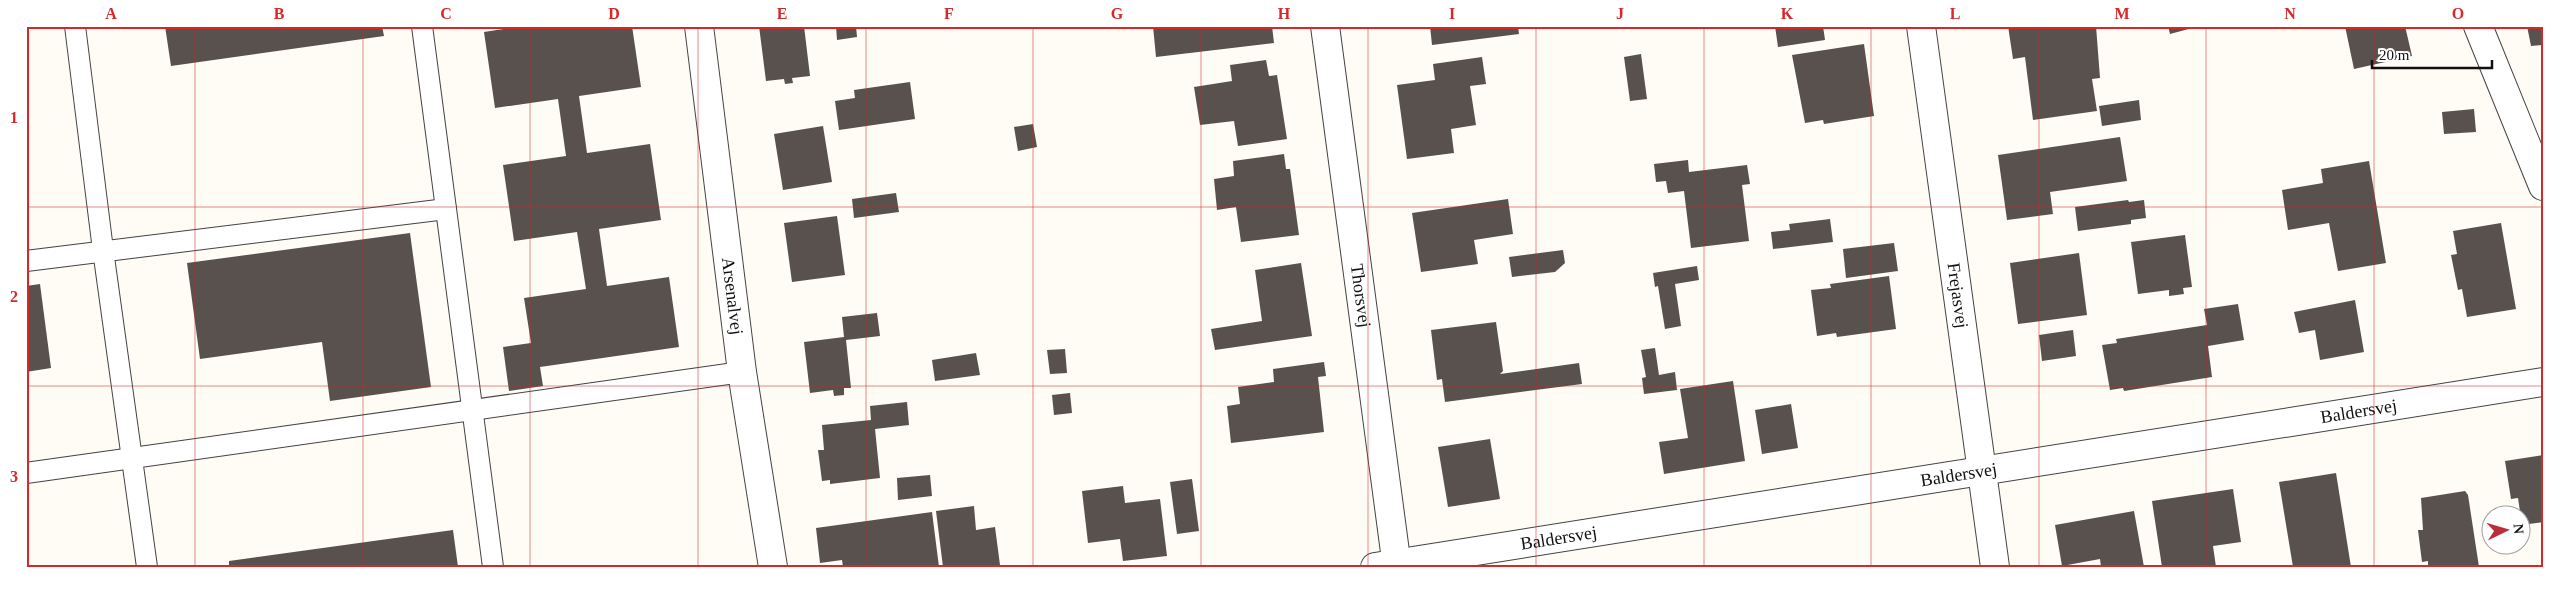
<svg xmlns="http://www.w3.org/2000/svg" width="2569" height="593" font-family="Georgia,serif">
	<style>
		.building { fill: #58514d }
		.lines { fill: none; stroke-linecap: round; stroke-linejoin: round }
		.lane-casing { stroke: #434343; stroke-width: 22 }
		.street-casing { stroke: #434343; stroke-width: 30 }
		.lane { stroke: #fff; stroke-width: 20 }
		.street { stroke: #fff; stroke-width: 28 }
		.grid { fill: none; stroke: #d62828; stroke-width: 1; stroke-opacity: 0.55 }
		.labels { text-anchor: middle; stroke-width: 5; stroke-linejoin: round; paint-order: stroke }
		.street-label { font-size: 18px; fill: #101010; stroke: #fff }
		.neatline { fill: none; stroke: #d62828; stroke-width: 2 }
		.grid-label { font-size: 16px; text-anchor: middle; font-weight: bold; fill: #d62828 }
	</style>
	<rect width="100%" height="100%" fill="#fefcf4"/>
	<g class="building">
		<path d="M165,26h217l2,10 -213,30z"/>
		<path d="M524,26h108l9,61 -62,9 8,57 63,-9 11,76 -62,9 8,57 62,-9 10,70 -139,20 3,19 -34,5 -6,-44 28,-4 -7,-45 62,-9 -9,-57 -63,9 -11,-76 63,-9 -8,-57 -63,9 -11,-76z"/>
		<path d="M759,26h45l6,50 -18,2 1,5 -8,1 -1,-5 -18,2z"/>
		<path d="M836,26h20l1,11 -20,3z"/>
		<path d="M1153,26h119l2,17 -118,14z"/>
		<path d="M1430,26h88l1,8 -87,11z"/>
		<path d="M1775,26h48l2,14 -47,7z"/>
		<path d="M2008,26h88l4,52 -8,1 5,32 -64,9 -8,-63 -12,2z"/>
		<path d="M2168,26h28v1l-26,7z"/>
		<path d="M2345,26h60l7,30 -58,13z"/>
		<path d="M2527,26h16v19l-12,1z"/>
		<path d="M1864,44l10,72 -50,8 -1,-4 -18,3 -13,-68z"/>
		<path d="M1641,54l6,45 -17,2 -6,-44z"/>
		<path d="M1482,57l4,27 -16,2 6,39 -25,4 3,24 -47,6 -10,-74 38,-5 -2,-16z"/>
		<path d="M1266,60l3,16 8,-1 10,64 -49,7 -4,-25 -34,4 -6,-38 38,-6 -2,-16z"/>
		<path d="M910,82l5,37 -76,11 -4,-29 20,-3 -1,-8z"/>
		<path d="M2139,100l2,20 -39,6 -3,-20z"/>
		<path d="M2474,109l2,23 -32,2 -2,-22z"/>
		<path d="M1033,124l4,23 -19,4 -4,-24z"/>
		<path d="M823,126l9,56 -49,8 -9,-56z"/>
		<path d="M2120,137l7,44 -77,11 3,22 -46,6 -9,-65z"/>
		<path d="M1284,154l2,15h4l9,66 -58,7 -5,-35 -19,3 -3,-31 20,-3 -1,-15z"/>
		<path d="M1688,160l1,12 58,-7 3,19 -8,1 7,56 -58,7 -7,-57 -16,2 -2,-12 -10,1 -2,-18z"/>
		<path d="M2369,161l17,102 -48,8 -9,-48 -41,7 -6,-40 41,-7 -2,-14z"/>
		<path d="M896,193l3,19 -45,6 -2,-19z"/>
		<path d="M1508,199l5,35 -39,6 4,24 -57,8 -9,-59z"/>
		<path d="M2128,200l1,2 15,-2 2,18 -15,2v4l-53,7 -3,-24z"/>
		<path d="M837,216l8,59 -53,7 -8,-59z"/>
		<path d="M1830,219l3,23 -60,7 -2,-17 19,-2 -1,-6z"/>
		<path d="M2501,223l15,86 -49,8 -5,-28 -4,1 -7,-35 6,-1 -4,-23z"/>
		<path d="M410,233l21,154 -101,14 -8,-59 -122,17 -13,-96z"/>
		<path d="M2185,235l7,52 -9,1 1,6 -15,2v-6l-31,4 -7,-52z"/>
		<path d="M1894,243l4,28 -52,7 -3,-29z"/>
		<path d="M1563,250l2,13 -10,9 -43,5 -3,-20z"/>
		<path d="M2079,253l8,62 -69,9 -8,-61z"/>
		<path d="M1301,263l11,73 -97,14 -4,-21 51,-8 -7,-51z"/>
		<path d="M1697,266l2,14 -24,4 6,42 -16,3 -7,-43 -3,1 -2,-14z"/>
		<path d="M1889,276l7,53 -59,8 -1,-4 -19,3 -6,-46 20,-2 -1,-4z"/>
		<path d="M40,284l11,84 -25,4v-86z"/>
		<path d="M2355,300l9,52 -44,8 -5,-30 -16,3 -5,-21z"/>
		<path d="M2238,304l6,36 -36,6 4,31 -88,14 -1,-3 -13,2 -8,-45 15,-2 -1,-4 91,-14 -3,-16z"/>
		<path d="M877,313l3,23 -34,4 5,48h-7v7l-10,1 -1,-6 -23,3 -6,-51 40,-5 -2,-20z"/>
		<path d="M1496,322l7,49 -3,3 79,-11 3,21 -137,18 -3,-23 -5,1 -6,-50z"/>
		<path d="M2073,330l3,26 -34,5 -3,-26z"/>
		<path d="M1655,348l4,27 16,-3 2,18 -33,4 -2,-16 4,-1 -5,-27z"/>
		<path d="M1065,349l2,24 -17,1 -3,-24z"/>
		<path d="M976,353l4,22 -45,6 -3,-21z"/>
		<path d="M1324,362l2,14 -8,1 6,55 -93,11 -4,-37 13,-2 -2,-17 36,-5 -1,-13z"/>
		<path d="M1733,381l12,80 -81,13 -5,-32 29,-4 -8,-49z"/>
		<path d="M1070,393l2,20 -18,2 -2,-20z"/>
		<path d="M907,402l2,23 -34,4 5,49 -50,6v-4l-8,1 -4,-31h6l-2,-25 49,-5 -1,-14z"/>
		<path d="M1791,404l7,44 -36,6 -7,-44z"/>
		<path d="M1490,439l10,60 -52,8 -10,-60z"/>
		<path d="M2543,455v67l-21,3 -4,-27 -7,1 -6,-38z"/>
		<path d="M2336,473l15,94h-58l-14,-85z"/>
		<path d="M930,475l2,21 -34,4 -1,-22z"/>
		<path d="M1192,479l7,52 -22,3 -7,-52z"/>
		<path d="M1123,486l2,17 35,-4 7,57 -44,5 -3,-22 -32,4 -6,-52z"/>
		<path d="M2233,489l8,53 -28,4 3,21h-54l-10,-66z"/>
		<path d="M2465,491l3,4 11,72h-51v-6l-6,1 -4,-32h5l-2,-32z"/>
		<path d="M974,506l2,24 19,-3 5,38 -57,2 -7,-56z"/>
		<path d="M2134,511l10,56h-43l-1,-8 -38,7 -7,-41z"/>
		<path d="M932,512l7,55h-96l-1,-7 -22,3 -4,-35z"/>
		<path d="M453,530l5,37h-229v-6z"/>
	</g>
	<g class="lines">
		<defs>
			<g id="lane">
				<path d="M75,26l28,224 44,317"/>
				<path d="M422,26l71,541"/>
				<path d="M26,261l420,-52"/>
				<path d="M26,473l716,-101"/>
			</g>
			<g id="street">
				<path id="s1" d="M699,26l43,346 31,195"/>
				<path id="s2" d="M1325,26l72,541"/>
				<path id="s3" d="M1921,26l74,541"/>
				<path d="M2478,26l65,160"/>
				<path id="s4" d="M1375,567l1168,-185"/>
			</g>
		</defs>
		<use href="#lane" class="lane-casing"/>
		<use href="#street" class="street-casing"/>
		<use href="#lane" class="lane"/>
		<use href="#street" class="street"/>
	</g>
	<path class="grid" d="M195,26v541M363,26v541M530,26v541M698,26v541M866,26v541M1033,26v541M1201,26v541M1368,26v541M1536,26v541M1704,26v541M1871,26v541M2039,26v541M2206,26v541M2374,26v541M26,207h2517M26,386h2517"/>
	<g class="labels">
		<g class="street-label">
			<text dy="6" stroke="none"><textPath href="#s2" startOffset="272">Thorsvej</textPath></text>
			<text dy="6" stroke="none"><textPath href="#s1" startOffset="272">Arsenalvej</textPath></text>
			<text dy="6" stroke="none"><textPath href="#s3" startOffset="272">Frejasvej</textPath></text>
			<text dy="6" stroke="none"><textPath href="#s4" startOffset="996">Baldersvej</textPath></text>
			<text dy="6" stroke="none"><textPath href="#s4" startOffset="591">Baldersvej</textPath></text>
			<text dy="6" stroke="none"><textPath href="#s4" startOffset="186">Baldersvej</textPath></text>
		</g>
	</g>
	<rect width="2569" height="593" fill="none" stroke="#ffffff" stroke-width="55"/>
	<g transform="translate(2506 530) rotate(85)"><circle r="24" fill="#ffffff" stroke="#9f9f9f"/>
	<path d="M0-4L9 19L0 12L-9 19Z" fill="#ba2e3a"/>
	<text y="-8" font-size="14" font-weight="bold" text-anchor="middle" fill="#101010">N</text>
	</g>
	<path d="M2372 60v8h120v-8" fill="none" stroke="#101010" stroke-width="2.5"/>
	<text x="2379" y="60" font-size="15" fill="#101010" stroke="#ffffff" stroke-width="4" paint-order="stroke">20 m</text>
	<rect x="28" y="28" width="2514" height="538" class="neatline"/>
	<g class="grid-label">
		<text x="111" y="19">A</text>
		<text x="279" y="19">B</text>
		<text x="446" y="19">C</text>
		<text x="614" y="19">D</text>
		<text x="782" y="19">E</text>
		<text x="949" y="19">F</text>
		<text x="1117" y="19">G</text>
		<text x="1284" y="19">H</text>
		<text x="1452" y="19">I</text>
		<text x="1620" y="19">J</text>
		<text x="1787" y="19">K</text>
		<text x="1955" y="19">L</text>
		<text x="2122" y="19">M</text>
		<text x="2290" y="19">N</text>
		<text x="2458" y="19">O</text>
		<text x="14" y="123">1</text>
		<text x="14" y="302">2</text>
		<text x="14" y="482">3</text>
	</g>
</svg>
